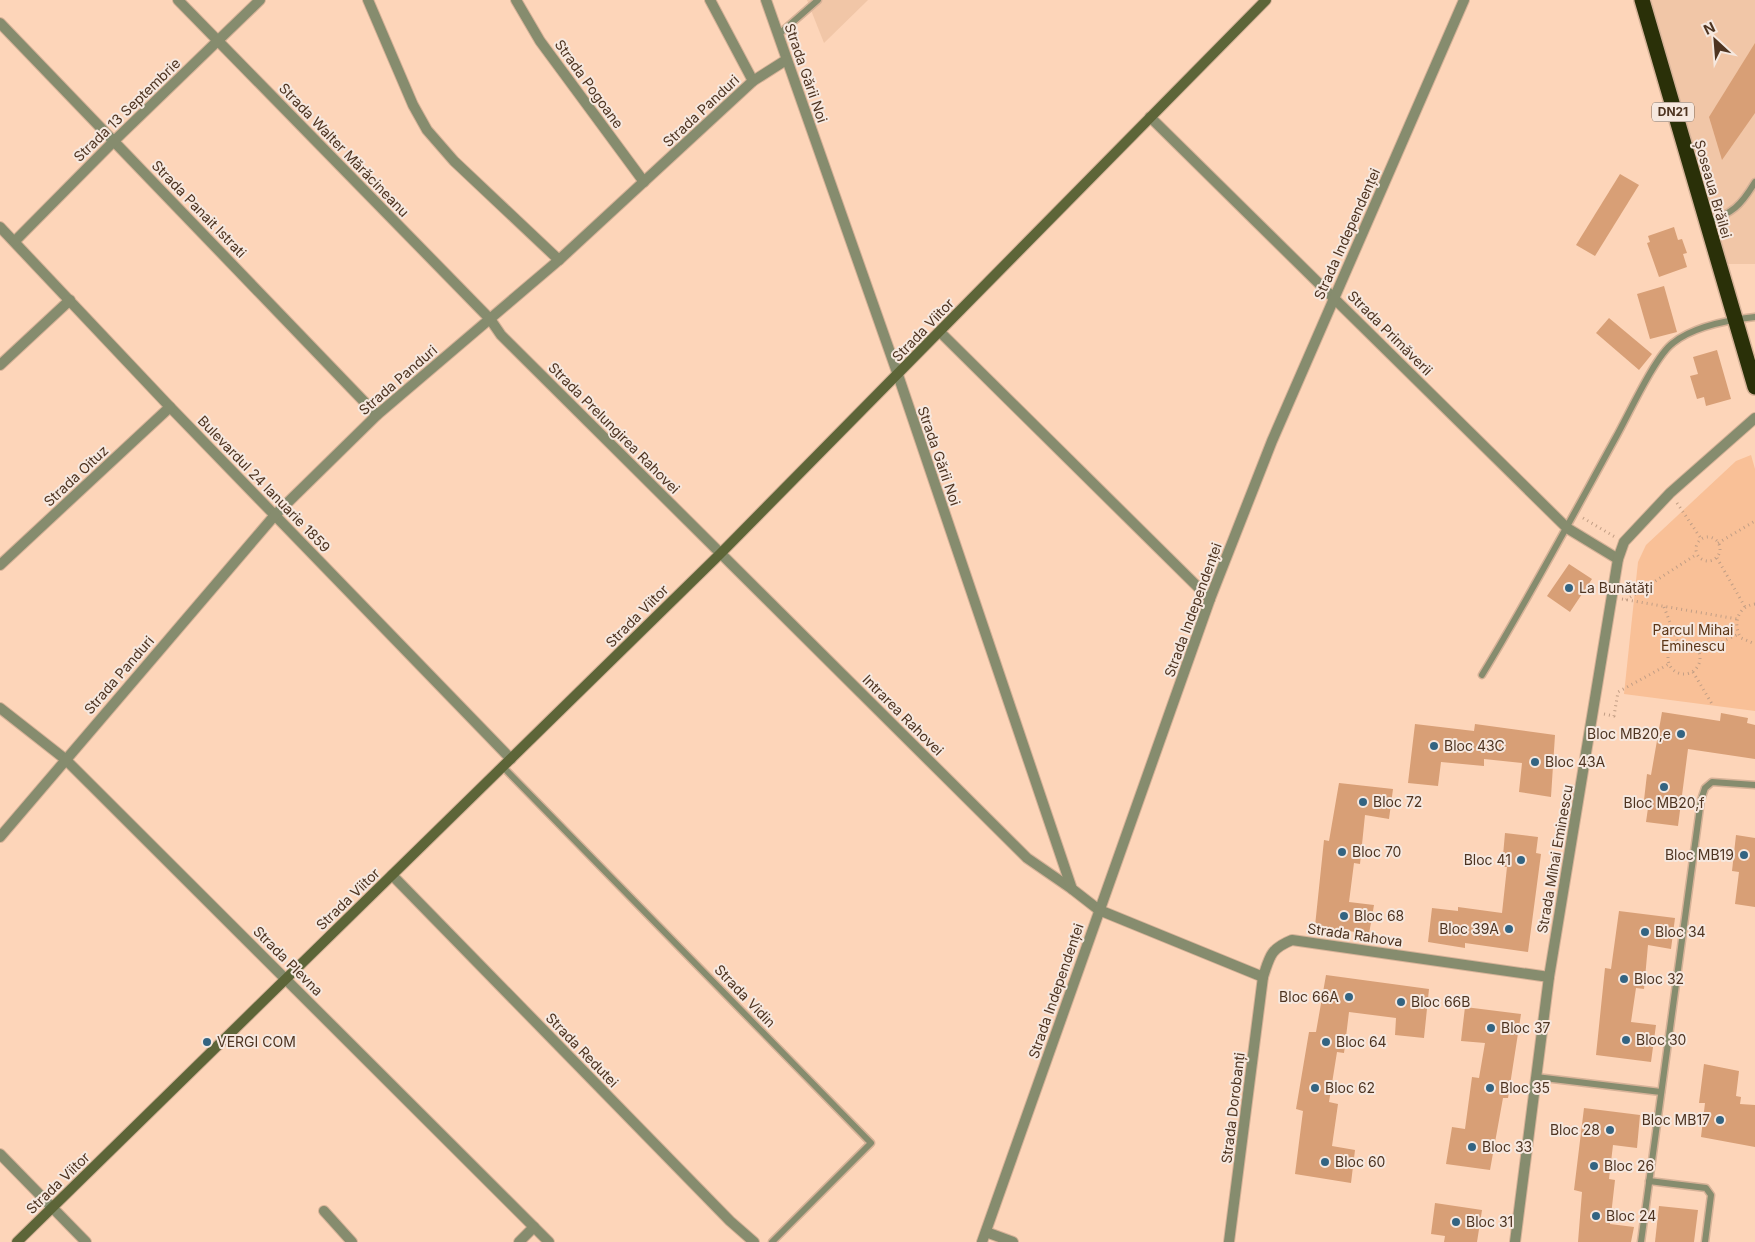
<svg xmlns="http://www.w3.org/2000/svg" width="1755" height="1242" font-family="Inter,sans-serif">
	<style>
		.built { fill: #f1c6a7 }
		.green { fill: #f9c097 }
		.building { fill: #d89f76 }
		.lines { fill: none; stroke-linecap: round; stroke-linejoin: round }
		.lane-casing { stroke: #d6b298; stroke-width: 9 }
		.street-casing { stroke: #d6b298; stroke-width: 12 }
		.secondary-casing { stroke: #d6b298; stroke-width: 12 }
		.highway-casing { stroke: #d6b298; stroke-width: 18 }
		.path { stroke: #c29e85; stroke-width: 3; stroke-dasharray: 1 4; stroke-linecap: butt }
		.lane { stroke: #868c6e; stroke-width: 6 }
		.street { stroke: #868c6e; stroke-width: 10 }
		.secondary { stroke: #5d6538; stroke-width: 10 }
		.highway { stroke: #2a3008; stroke-width: 15 }
		.poi-dot { fill: #336482; stroke: #f6e8df; stroke-width: 2 }
		.labels { text-anchor: middle; stroke-width: 4; stroke-linejoin: round; paint-order: stroke }
		.shield { fill: #f6e8df; stroke: #806a5a; stroke-width: 1 }
		.shield-label { font-size: 12px; font-weight: bold; fill: #4e3421 }
		.street-label { font-size: 14px; fill: #4e3421; stroke: #f6e8df }
		.poi-label { font-size: 14px; fill: #4e3421; stroke: #f6e8df; text-anchor: start }
		.park-label { font-size: 14px; fill: #5c3617; stroke: #f6e8df }
	</style>
	<rect width="100%" height="100%" fill="#fdd5b9"/>
	<g class="built">
		<path d="M807,0h61l-44,43z"/>
		<path d="M1651,0h104v264h-32z"/>
	</g>
	<path class="green" d="M1751,455l4,14v242l-131,-17 14,-132 8,-17 90,-84z"/>
	<g class="building">
		<path d="M1755,43v70l-33,47 -13,-43z"/>
		<path d="M1620,174l19,11 -44,71 -19,-11z"/>
		<path d="M1674,227l4,13 4,-1 5,14 -4,1 4,13 -28,10 -12,-34 3,-1 -2,-6z"/>
		<path d="M1664,286l13,46 -27,7 -13,-45z"/>
		<path d="M1609,318l43,36 -13,16 -43,-37z"/>
		<path d="M1717,350l14,49 -25,7 -2,-9 -7,2 -7,-23 8,-2 -5,-17z"/>
		<path d="M1569,564l23,15 -22,33 -23,-16z"/>
		<path d="M1662,712l58,9 1,-8 27,5 -1,5 8,2v34l-67,-10 -10,77 -32,-4 3,-21 -5,-1 3,-26 4,1z"/>
		<path d="M1415,724l59,7 1,-7 80,11 -4,62 -32,-5 3,-29 -38,-4v7l-43,-4 -3,24 -30,-3z"/>
		<path d="M1339,783l54,6 -4,30 -24,-4 -5,49 -6,-1 -5,39 25,3 -5,29 -54,-8 9,-86 5,1z"/>
		<path d="M1505,833l33,4 -2,16 5,1 -13,98 -63,-9v5l-37,-6 4,-34 26,3v-4l44,6 5,-46h-5z"/>
		<path d="M1736,835l19,3v69l-20,-3 4,-32 -7,-1z"/>
		<path d="M1619,911l56,7 -4,31 -23,-4 -4,44 -8,-1 -5,34 25,3 -5,37 -55,-7 9,-87 6,1z"/>
		<path d="M1326,975l103,14 -5,49 -29,-3 1,-17 -47,-6 -5,41 -7,-1 -8,50 9,2 -6,42 23,4 -4,33 -56,-9 8,-63 -7,-2 13,-77h7z"/>
		<path d="M1465,1007l56,7 -13,84h-5l-13,72 -44,-6 6,-37 13,2 7,-52 7,1 6,-35 -24,-2z"/>
		<path d="M1704,1064l35,7 -3,25 5,1 -1,7 15,1v42l-54,-10 4,-34h-6z"/>
		<path d="M1584,1108l56,7 -3,33 -24,-3 -4,34 6,1 -5,44 24,3 -3,15h-53l4,-50 -8,-2z"/>
		<path d="M1435,1203l47,7 -5,32h-33l1,-6 -14,-2z"/>
		<path d="M1659,1206l39,4 -4,32h-39z"/>
	</g>
	<g class="lines">
		<defs>
			<g id="lane">
				<path d="M778,35l40,-35"/>
				<path d="M1707,223c26,-11 33,-16 48,-41"/>
				<path d="M1482,675c47,-77 90,-158 134,-238 12,-21 39,-81 57,-94 21,-17 55,-23 82,-26"/>
				<path d="M503,767l368,376 -99,99"/>
				<path d="M1536,1077l125,15"/>
				<path d="M1649,1181l57,7 5,7 -6,47"/>
				<path d="M1641,1242l60,-442 4,-12 7,-6 43,3"/>
			</g>
			<g id="street">
				<path d="M178,0l312,319 11,16 526,523 45,31"/>
				<path d="M368,0l45,105 14,25 27,31 105,99"/>
				<path d="M516,0l24,41 104,141"/>
				<path d="M710,0l43,81"/>
				<path d="M766,0l132,375 174,514 27,21 164,67c7,-21 7,-28 29,-37l257,37"/>
				<path d="M0,23l377,392"/>
				<path d="M1150,117l417,411 51,31"/>
				<path d="M0,227l170,180 341,352"/>
				<path d="M15,241l99,-100 146,-141"/>
				<path d="M940,332l270,267"/>
				<path d="M0,365l70,-65"/>
				<path d="M0,565l170,-158"/>
				<path d="M0,708l65,51 484,483"/>
				<path d="M0,837l275,-322 102,-100 182,-155 194,-179 33,-21"/>
				<path d="M392,875l338,346 24,21"/>
				<path d="M0,1154l86,88"/>
				<path d="M324,1211l28,31"/>
				<path d="M986,1232l27,10"/>
				<path d="M519,1242l15,-15"/>
				<path d="M982,1242l228,-643 62,-158 192,-441"/>
				<path d="M1229,1242l34,-265"/>
				<path d="M1515,1242l34,-265 69,-418 6,-17 46,-49 85,-75"/>
			</g>
			<path id="secondary" d="M17,1242l703,-688 546,-554"/>
			<path id="highway" d="M1642,0l113,387"/>
		</defs>
		<use href="#lane" class="lane-casing"/>
		<use href="#street" class="street-casing"/>
		<use href="#secondary" class="secondary-casing"/>
		<use href="#highway" class="highway-casing"/>
		<g class="path">
			<path d="M1677,503l25,37"/>
			<path d="M1583,518l32,19"/>
			<circle cx="1708" cy="549" r="12"/>
			<path d="M1718,543l37,-22"/>
			<path d="M1717,558l28,49"/>
			<path d="M1622,599l115,20"/>
			<path d="M1626,600l71,-46"/>
			<path d="M1755,604c-17,2 -23,20 -14,34l14,6"/>
			<path d="M1664,607l14,36"/>
			<circle cx="1684" cy="658" r="16"/>
			<path d="M1699,652l40,-18"/>
			<path d="M1693,672l19,32"/>
			<path d="M1604,714l10,2 4,-24 51,-28"/>
		</g>
		<use href="#lane" class="lane"/>
		<use href="#street" class="street"/>
		<use href="#secondary" class="secondary"/>
		<use href="#highway" class="highway"/>
	</g>
	<g class="poi-dot">
		<circle cx="1569" cy="588" r="5"/>
		<circle cx="1681" cy="734" r="5"/>
		<circle cx="1434" cy="746" r="5"/>
		<circle cx="1535" cy="762" r="5"/>
		<circle cx="1664" cy="787" r="5"/>
		<circle cx="1363" cy="802" r="5"/>
		<circle cx="1342" cy="852" r="5"/>
		<circle cx="1744" cy="855" r="5"/>
		<circle cx="1521" cy="860" r="5"/>
		<circle cx="1344" cy="916" r="5"/>
		<circle cx="1509" cy="929" r="5"/>
		<circle cx="1645" cy="932" r="5"/>
		<circle cx="1624" cy="979" r="5"/>
		<circle cx="1349" cy="997" r="5"/>
		<circle cx="1401" cy="1002" r="5"/>
		<circle cx="1491" cy="1028" r="5"/>
		<circle cx="1626" cy="1040" r="5"/>
		<circle cx="207" cy="1042" r="5"/>
		<circle cx="1326" cy="1042" r="5"/>
		<circle cx="1315" cy="1088" r="5"/>
		<circle cx="1490" cy="1088" r="5"/>
		<circle cx="1720" cy="1120" r="5"/>
		<circle cx="1610" cy="1130" r="5"/>
		<circle cx="1472" cy="1147" r="5"/>
		<circle cx="1325" cy="1162" r="5"/>
		<circle cx="1594" cy="1166" r="5"/>
		<circle cx="1596" cy="1216" r="5"/>
		<circle cx="1456" cy="1222" r="5"/>
	</g>
	<g class="labels">
		<rect class="shield" x="1652" y="102.5" width="42" height="19" rx="4"/>
		<g class="shield-label">
			<text x="1673" y="116">DN21</text>
		</g>
		<g class="street-label">
			<text transform="translate(806 73) rotate(71)" y="5">Strada Gării Noi</text>
			<text transform="translate(589 84) rotate(54)" y="5">Strada Pogoane</text>
			<text transform="translate(127 110) rotate(-44)" y="5">Strada 13 Septembrie</text>
			<text transform="translate(701 111) rotate(-43)" y="5">Strada Panduri</text>
			<text transform="translate(344 150) rotate(46)" y="5">Strada Walter Mărăcineanu</text>
			<text transform="translate(1713 189) rotate(74)" y="5">Șoseaua Brăilei</text>
			<text transform="translate(199 209) rotate(46)" y="5">Strada Panait Istrati</text>
			<text transform="translate(1347 234) rotate(-66)" y="5">Strada Independenței</text>
			<text transform="translate(923 330) rotate(-46)" y="5">Strada Viitor</text>
			<text transform="translate(1390 333) rotate(45)" y="5">Strada Primăverii</text>
			<text transform="translate(398 380) rotate(-41)" y="5">Strada Panduri</text>
			<text transform="translate(614 428) rotate(45)" y="5">Strada Prelungirea Rahovei</text>
			<text transform="translate(939 456) rotate(71)" y="5">Strada Gării Noi</text>
			<text transform="translate(76 476) rotate(-43)" y="5">Strada Oituz</text>
			<text transform="translate(264 484) rotate(46)" y="5">Bulevardul 24 Ianuarie 1859</text>
			<text transform="translate(1193 610) rotate(-70)" y="5">Strada Independenței</text>
			<text transform="translate(637 616) rotate(-45)" y="5">Strada Viitor</text>
			<text transform="translate(119 675) rotate(-49)" y="5">Strada Panduri</text>
			<text transform="translate(903 715) rotate(45)" y="5">Intrarea Rahovei</text>
			<text transform="translate(1555 859) rotate(-80)" y="5">Strada Mihai Eminescu</text>
			<text transform="translate(348 899) rotate(-44)" y="5">Strada Viitor</text>
			<text transform="translate(1355 935) rotate(8)" y="5">Strada Rahova</text>
			<text transform="translate(288 961) rotate(45)" y="5">Strada Plevna</text>
			<text transform="translate(1056 991) rotate(-71)" y="5">Strada Independenței</text>
			<text transform="translate(745 996) rotate(46)" y="5">Strada Vidin</text>
			<text transform="translate(582 1050) rotate(46)" y="5">Strada Redutei</text>
			<text transform="translate(1233 1108) rotate(-83)" y="5">Strada Dorobanți</text>
			<text transform="translate(58 1183) rotate(-44)" y="5">Strada Viitor</text>
		</g>
		<g class="poi-label">
			<text x="1579" y="593">La Bunătăți</text>
			<text x="1671" y="739" text-anchor="end">Bloc MB20,e</text>
			<text x="1444" y="751">Bloc 43C</text>
			<text x="1545" y="767">Bloc 43A</text>
			<text x="1373" y="807">Bloc 72</text>
			<text x="1664" y="808" text-anchor="middle">Bloc MB20,f</text>
			<text x="1352" y="857">Bloc 70</text>
			<text x="1734" y="860" text-anchor="end">Bloc MB19</text>
			<text x="1511" y="865" text-anchor="end">Bloc 41</text>
			<text x="1354" y="921">Bloc 68</text>
			<text x="1499" y="934" text-anchor="end">Bloc 39A</text>
			<text x="1655" y="937">Bloc 34</text>
			<text x="1634" y="984">Bloc 32</text>
			<text x="1339" y="1002" text-anchor="end">Bloc 66A</text>
			<text x="1411" y="1007">Bloc 66B</text>
			<text x="1501" y="1033">Bloc 37</text>
			<text x="1636" y="1045">Bloc 30</text>
			<text x="217" y="1047">VERGI COM</text>
			<text x="1336" y="1047">Bloc 64</text>
			<text x="1325" y="1093">Bloc 62</text>
			<text x="1500" y="1093">Bloc 35</text>
			<text x="1710" y="1125" text-anchor="end">Bloc MB17</text>
			<text x="1600" y="1135" text-anchor="end">Bloc 28</text>
			<text x="1482" y="1152">Bloc 33</text>
			<text x="1335" y="1167">Bloc 60</text>
			<text x="1604" y="1171">Bloc 26</text>
			<text x="1606" y="1221">Bloc 24</text>
			<text x="1466" y="1227">Bloc 31</text>
		</g>
		<g class="park-label">
			<text x="1693" y="635">Parcul Mihai<tspan x="1693" dy="16">Eminescu</tspan></text>
		</g>
	</g>
	<g transform="translate(1715 40) rotate(334)" stroke="#f6e8df" stroke-width="4" paint-order="stroke">
	<path d="M0-4L9 19L0 12L-9 19Z" fill="#4e3421"/>
	<text y="-8" font-size="14" font-weight="bold" text-anchor="middle" fill="#4e3421">N</text>
	</g>
</svg>
